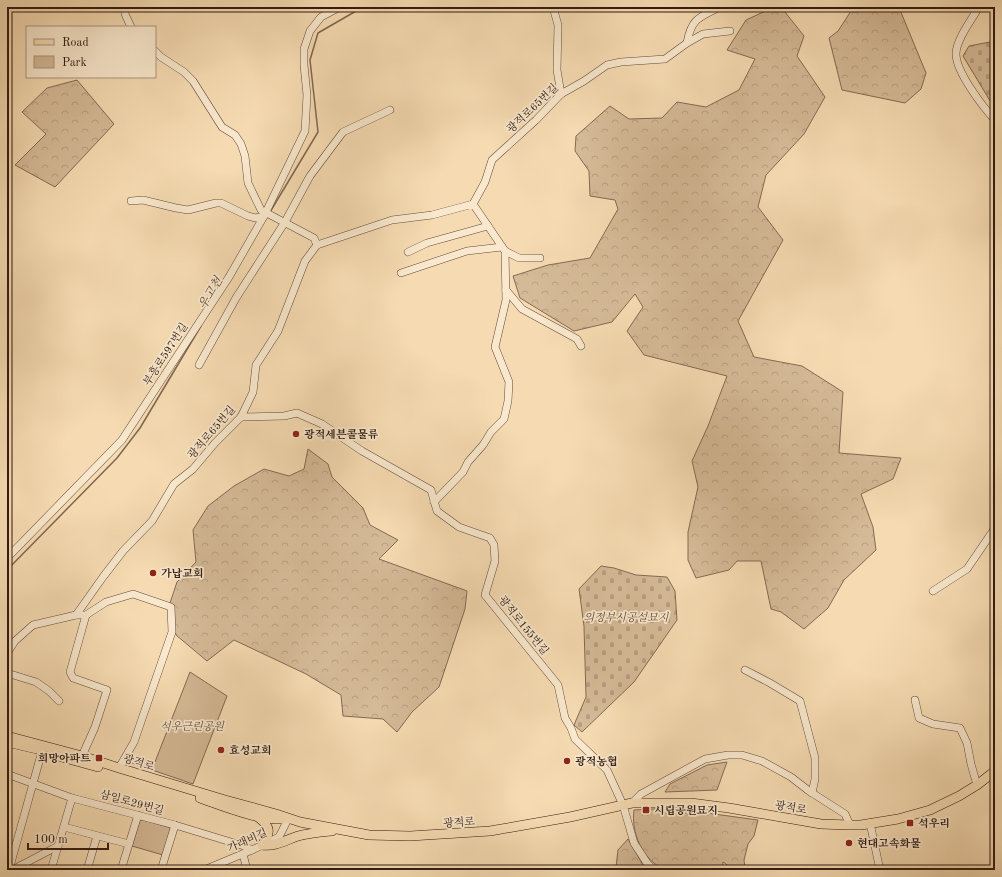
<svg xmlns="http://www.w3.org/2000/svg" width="1002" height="877" font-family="'Old Standard TT','Noto Serif KR',serif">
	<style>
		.green { fill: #d5ba97; stroke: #836a55 }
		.forest { fill: url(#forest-crowns); stroke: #836a55 }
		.cemetery { fill: url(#cemetery-stones); stroke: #836a55 }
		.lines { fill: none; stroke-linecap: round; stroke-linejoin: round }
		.stream { stroke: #7f6752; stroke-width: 1.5 }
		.minor-casing { stroke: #624b3b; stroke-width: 8 }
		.major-casing { stroke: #311b13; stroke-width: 10 }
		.minor { stroke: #f9e8cd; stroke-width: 7 }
		.major { stroke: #f6dbb2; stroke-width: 9 }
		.poi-dot { fill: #8f2418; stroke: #f9e8cd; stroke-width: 1.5 }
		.labels { text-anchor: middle; stroke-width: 3.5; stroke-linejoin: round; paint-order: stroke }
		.street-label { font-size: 11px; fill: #311b13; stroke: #f9e8cd }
		.poi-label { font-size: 11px; font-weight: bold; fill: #311b13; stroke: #f9e8cd; text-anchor: start }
		.park-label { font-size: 11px; font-style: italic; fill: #624b3b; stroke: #f9e8cd }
		.water-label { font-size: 12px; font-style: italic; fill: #5e4738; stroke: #f9e8cd }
	</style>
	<defs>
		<pattern id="forest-crowns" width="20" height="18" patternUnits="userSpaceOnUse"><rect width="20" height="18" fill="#d5ba97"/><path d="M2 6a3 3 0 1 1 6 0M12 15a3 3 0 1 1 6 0" fill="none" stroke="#b79f81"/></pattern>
		<pattern id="cemetery-stones" width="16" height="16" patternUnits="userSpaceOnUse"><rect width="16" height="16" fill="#d5ba97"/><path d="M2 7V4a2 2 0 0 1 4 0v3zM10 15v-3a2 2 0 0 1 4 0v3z" fill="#b79f81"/></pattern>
	</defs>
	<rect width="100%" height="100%" fill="#f6dbb2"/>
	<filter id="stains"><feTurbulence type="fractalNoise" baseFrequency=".005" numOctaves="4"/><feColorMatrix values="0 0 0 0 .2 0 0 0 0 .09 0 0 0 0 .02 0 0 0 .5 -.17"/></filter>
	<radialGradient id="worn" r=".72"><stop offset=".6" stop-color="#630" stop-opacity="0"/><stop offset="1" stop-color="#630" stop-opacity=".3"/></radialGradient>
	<g class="green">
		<path d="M190,672l37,24 -34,88 -64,-22 2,-5 24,5z"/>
		<path d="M140,820l7,1 24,7 -8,27 -31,-9z"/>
	</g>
	<g class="forest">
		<path d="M774,7h7l23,29 -7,20 28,41 -21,37 -38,41 -8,32 25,33 -45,81 16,36 48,9 41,26 -4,61 62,5 -8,21 -32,15 12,33 3,23 -32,30 -16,28 -24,21 -23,-17 -10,-3 -10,-48h-24l-8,9 -33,8 -8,-18v-28l10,-45 -6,-26 16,-35 19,-50 -83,-21 -17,-24 16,-24 -8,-13 -23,28 -38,9 -54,-33 -7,-22 35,-11 42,-7 28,-49 -3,-9 -25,-4 -1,-25 -14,-20 1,-15 34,-30 19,13 33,-1 15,-16 29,5 33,-17 16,-31 -28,-9 19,-30z"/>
		<path d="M857,7h36l7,3 26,63 -5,16 -16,14 -63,-13 -13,-52 9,-7 15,-23z"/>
		<path d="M77,80l37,44 -59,63 -40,-22 31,-31 -24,-22 25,-24z"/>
		<path d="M308,449l20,15 4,13 31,31 7,17 28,15 -19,19 88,32 -2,18 -26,78 -27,25 -15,20 -14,-13 -40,-3 -2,-21 -35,-21 -72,-34 -27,21 -31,-26 -6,-32 7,-21 19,-20 -3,-32 15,-24 26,-20 30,-17 25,7 15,-7z"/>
		<path d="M727,762l-10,28 -52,2 5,-8 37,-19z"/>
		<path d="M670,808l88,12 -4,16 -6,8 -4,16 1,8 -2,2h-9l-11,-8 -1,8c-10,0 -52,2 -58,-1 -22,-9 -33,-37 -30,-59z"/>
		<path d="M628,839l16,28 2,3h-27l-3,-3 2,-17z"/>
	</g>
	<g class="cemetery">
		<path d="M995,41v68l-32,-53 6,-10z"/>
		<path d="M601,566l13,2 22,7 31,2 8,14 2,29 -43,62 -52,50 -8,-7 12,-28 -2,-71 -5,-37z"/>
	</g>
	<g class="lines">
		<g class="stream">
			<path d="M270,212l48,-80 -8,-72 8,-27 45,-26"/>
			<path d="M7,570l110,-112 23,-30 61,-102"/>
		</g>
		<defs>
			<g id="minor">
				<path d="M125,7v7l6,13"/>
				<path d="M553,7l5,18 -1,45 4,24"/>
				<path d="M979,7c-7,12 -23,33 -23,47 0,18 27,53 39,66"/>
				<path d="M687,43l16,-9 27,-3"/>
				<path d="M155,51l6,6 23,15 9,9 29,46 13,8 6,9 4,12 3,27 13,27 53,28 3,7"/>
				<path d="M131,201l12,-1 33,8 12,2 28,-7h5l27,13 8,2 8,-2"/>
				<path d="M473,204l12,-22 7,-22 44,-40 25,-26 23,-13 23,-16 14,-3 44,-3 22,-16c4,-24 12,-26 33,-36"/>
				<path d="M505,251l14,7h21"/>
				<path d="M408,252l19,-9 61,-17"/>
				<path d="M401,273l66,-22 35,-4"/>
				<path d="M506,290l16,19 55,30 4,7"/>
				<path d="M199,365l37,-67 49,-76 25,-46 33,-44 47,-22"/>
				<path d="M241,417l43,-1 13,-3 25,11 40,27 69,39 6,21 22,16 31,11 4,7 1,16 -10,34 73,90 7,33 6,10 4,11 32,31 16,35 11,38 13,20 7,7"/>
				<path d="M7,558l115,-118 107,-163 35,-61 41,-85 2,-36 -3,-30v-16l6,-18 11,-14 19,-10"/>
				<path d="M933,591l34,-22 28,-41"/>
				<path d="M76,615h10l20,-13 27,-8 38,13 1,25 -38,110 -15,26"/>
				<path d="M7,653l8,-12 18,-16 43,-10 27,-38 20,-26 29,-30 22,-37 19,-15 22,-26 26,-26 12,-25 3,-27 22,-34 27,-70 12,-16 75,-25 40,-5 41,-11 32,47 1,49 -11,47 14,35 -1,19 -4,18 -13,13 -8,13 -15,17 -5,10 -29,30"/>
				<path d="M745,670l25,13 30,18 15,57v21l-3,14"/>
				<path d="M7,673l29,9 13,9 10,10"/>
				<path d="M915,700l4,18 14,6 27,4 7,15 4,21 6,21"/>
				<path d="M82,756l13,-29 12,-37 -34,-12 -3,-6 16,-57"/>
				<path d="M7,774l65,24 103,27 69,21 8,4"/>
				<path d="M632,803l9,-9 64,-35 23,-4h14l20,6 29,16 18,14 36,23 5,11"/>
				<path d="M870,823l10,47"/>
				<path d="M64,827l65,17"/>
				<path d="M243,854l4,16"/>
				<path d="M9,870l33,-119"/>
				<path d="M12,870l46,-24"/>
				<path d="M51,870l21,-72"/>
				<path d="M87,870l10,-34"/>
				<path d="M121,870l17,-55"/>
				<path d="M161,870l14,-45"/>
				<path d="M204,870l48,-20 27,-13 9,-18"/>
			</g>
			<g id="major">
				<path d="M7,736l75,20 37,12 106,32 51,14 24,8 69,13 41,1 80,-5 80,-14 62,-14h59l38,5 92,16 28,1h12l37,-6 32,-9 29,-14 18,-11 18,-14"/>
				<path d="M7,742l30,7"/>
				<path d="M51,754l47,13"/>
				<path d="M200,798c26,9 57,22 84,21"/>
				<path d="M258,817c13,10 13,16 4,28"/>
				<path d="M262,845c13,2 24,-5 36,-9 11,-3 23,-4 34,-5"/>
			</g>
		</defs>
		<use href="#minor" class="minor-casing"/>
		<use href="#major" class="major-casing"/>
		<use href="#minor" class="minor"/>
		<use href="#major" class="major"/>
	</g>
	<g class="poi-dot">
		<circle cx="296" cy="434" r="4"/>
		<circle cx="153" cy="573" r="4"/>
		<circle cx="221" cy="750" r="4"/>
		<rect x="95" y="754" width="8" height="8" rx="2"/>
		<circle cx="567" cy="761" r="4"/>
		<rect x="642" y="806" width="8" height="8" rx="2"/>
		<rect x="906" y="819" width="8" height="8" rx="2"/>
		<circle cx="849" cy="843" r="4"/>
	</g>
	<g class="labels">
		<g class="street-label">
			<text transform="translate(532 108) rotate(-43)" y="4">광적로65번길</text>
			<text transform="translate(165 354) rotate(-57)" y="4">부흥로597번길</text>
			<text transform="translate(211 432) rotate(-49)" y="4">광적로65번길</text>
			<text transform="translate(524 625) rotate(51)" y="4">광적로155번길</text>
			<text transform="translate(139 762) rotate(17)" y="4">광적로</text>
			<text transform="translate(132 802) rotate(15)" y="4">삼일로29번길</text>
			<text transform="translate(791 807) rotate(10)" y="4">광적로</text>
			<text transform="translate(459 822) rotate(-4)" y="4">광적로</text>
			<text transform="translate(247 840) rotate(-24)" y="4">가래비길</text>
		</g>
		<g class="poi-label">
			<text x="304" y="438">광적세븐콜물류</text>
			<text x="161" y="577">가납교회</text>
			<text x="229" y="754">효성교회</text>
			<text x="91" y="762" text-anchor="end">희망아파트</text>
			<text x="575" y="765">광적농협</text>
			<text x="654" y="814">시립공원묘지</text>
			<text x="918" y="827">석우리</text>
			<text x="857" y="847">현대고속화물</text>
		</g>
		<g class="park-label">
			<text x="626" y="621">의정부시공설묘지</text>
			<text x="192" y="730">석우근린공원</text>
		</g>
		<g class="water-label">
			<text transform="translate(210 293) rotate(-59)" y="4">우고천</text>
		</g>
	</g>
	<rect width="1002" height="877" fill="none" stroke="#f6dbb2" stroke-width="24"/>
	<rect x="8" y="8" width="986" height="861" fill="none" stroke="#311b13" stroke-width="2"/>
	<rect x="12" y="12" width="978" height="853" fill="none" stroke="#311b13"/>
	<rect x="26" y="26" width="130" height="52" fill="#f9e8cd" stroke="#a99683"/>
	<rect x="34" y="39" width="20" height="6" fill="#f6dbb2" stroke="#a99683"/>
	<text x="62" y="46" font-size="12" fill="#311b13">Road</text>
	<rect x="34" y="56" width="20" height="12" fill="#d5ba97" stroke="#a99683"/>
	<text x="62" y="66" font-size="12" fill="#311b13">Park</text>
	<path d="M28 843v6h80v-6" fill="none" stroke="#311b13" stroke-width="2"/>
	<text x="34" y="843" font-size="12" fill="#311b13" stroke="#f9e8cd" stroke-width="3" paint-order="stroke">100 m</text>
	<rect width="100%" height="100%" filter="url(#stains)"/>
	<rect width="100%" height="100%" fill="url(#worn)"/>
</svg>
